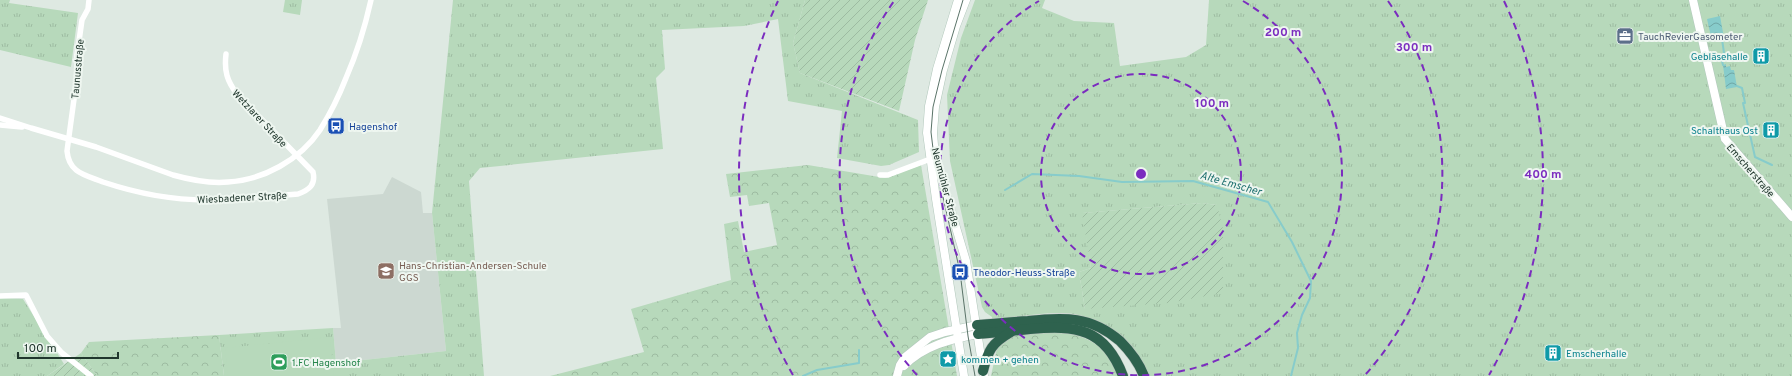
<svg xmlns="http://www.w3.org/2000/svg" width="1792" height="376" font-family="Overpass,sans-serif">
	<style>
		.built { fill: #ccd8d1 }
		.forest { fill: url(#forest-crowns) }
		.park { fill: url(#park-tufts); fill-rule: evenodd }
		.garden { fill: url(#garden-furrows) }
		.pitch { fill: #b7d9bb }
		.water { fill: url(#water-waves) }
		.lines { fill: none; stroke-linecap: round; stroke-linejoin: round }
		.stream { stroke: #87cccb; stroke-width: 2 }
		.secondary-casing { stroke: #b2c8bc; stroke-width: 9 }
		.highway-casing { stroke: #bcc3c0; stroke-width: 11 }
		.street { stroke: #fff; stroke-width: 5.5 }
		.secondary { stroke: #fff; stroke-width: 8 }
		.highway { stroke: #2e624e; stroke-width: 10 }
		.tram { stroke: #5a7368; stroke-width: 1 }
		.ring { fill: none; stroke: #7b2cbf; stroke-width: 2; stroke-dasharray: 7 5 }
		.labels { text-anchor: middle; stroke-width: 4; stroke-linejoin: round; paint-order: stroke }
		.service-label { font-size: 10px; fill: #4e5e75; stroke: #eef6f0; text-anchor: start }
		.culture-label { font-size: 10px; fill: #0d838f; stroke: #eef6f0; text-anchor: end }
		.street-label { font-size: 10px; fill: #20372d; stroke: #eef6f0 }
		.transit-label { font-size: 10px; fill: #164399; stroke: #eef6f0; text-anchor: start }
		.education-label { font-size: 10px; fill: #785e54; stroke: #eef6f0; text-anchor: start }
		.leisure-label { font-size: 10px; fill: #27864d; stroke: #eef6f0; text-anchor: start }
		.water-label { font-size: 11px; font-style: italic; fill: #1e706f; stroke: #eef6f0 }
		.centre { fill: #7b2cbf; stroke: #eef6f0; stroke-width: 2 }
		.ring-label { font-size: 12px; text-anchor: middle; font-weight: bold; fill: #7b2cbf; stroke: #eef6f0; stroke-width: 4; stroke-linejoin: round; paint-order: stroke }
	</style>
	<defs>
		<pattern id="forest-crowns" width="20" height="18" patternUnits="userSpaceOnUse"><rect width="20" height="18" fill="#b7d9bb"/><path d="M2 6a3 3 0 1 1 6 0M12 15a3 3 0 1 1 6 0" fill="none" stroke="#9dbba1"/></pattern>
		<pattern id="park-tufts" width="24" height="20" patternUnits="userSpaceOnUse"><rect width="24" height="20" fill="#b7d9bb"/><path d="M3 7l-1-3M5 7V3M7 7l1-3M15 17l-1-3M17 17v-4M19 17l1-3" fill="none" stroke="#9dbba1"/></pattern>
		<pattern id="garden-furrows" width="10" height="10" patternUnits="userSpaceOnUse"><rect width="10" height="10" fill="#b7d9bb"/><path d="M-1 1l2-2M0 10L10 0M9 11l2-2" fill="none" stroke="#9dbba1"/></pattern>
		<pattern id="water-waves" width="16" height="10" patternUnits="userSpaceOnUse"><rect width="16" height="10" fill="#87cccb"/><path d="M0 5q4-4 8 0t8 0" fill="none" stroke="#6ea6a5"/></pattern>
	</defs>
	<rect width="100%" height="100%" fill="#dee9e2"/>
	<path class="built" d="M392,177l29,15 2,21h9l14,138 -110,12 -3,-35h8l-14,-129 56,-5z"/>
	<g class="forest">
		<path d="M808,165l77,13 36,-13 36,211h-407l94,-24 -13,-43 100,-29 -7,-56 14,-3 6,31 33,-7 -8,-42 -20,3 -2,-11 -17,2 -4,-23z"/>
		<path d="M1064,332c29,6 43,16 54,44h-127c2,-9 4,-19 6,-28 4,-17 53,-15 67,-16z"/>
		<path d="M219,335l5,41h-127l-16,-23 8,-11z"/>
	</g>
	<g class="park">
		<path d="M0,0h10l-1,3 69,10 -7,54 -71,-17z"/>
		<path d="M285,0h17l-2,15 -17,-3z"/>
		<path d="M453,0h352l-12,43 7,30 118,47 1,32 -30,13 -8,1 -44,-8 5,-47 -54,-10 -10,-82 -34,7 -82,4 3,39 -9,9 7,71 -183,19 -11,13 15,195h-260l-5,-41 114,-7 3,35 110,-12 -14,-138z"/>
		<path d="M975,0h70l-3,8 32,13 40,2 6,43 66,-9 20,-12 3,-45h583v376h-644c-5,-12 -11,-25 -20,-34 -17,-17 -45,-30 -69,-29 -22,0 -45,5 -67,6v-2l-7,-5 -3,-5 -32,-146 -3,-66 14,-57zM1202,203l15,2 -132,104 -6,-37 12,-4 -8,-55z"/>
		<path d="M0,298l23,1 41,65 -17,12h-47z"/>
	</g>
	<g class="garden">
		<path d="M805,0h123l-13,40 -16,71 -99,-38 -7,-30z"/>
		<path d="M1202,203l15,2 6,24v64l-55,10 -83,6 -6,-37 12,-4 -9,-55z"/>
		<path d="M81,353l16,23h-50z"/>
	</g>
	<path class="pitch" d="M330,337l4,39h-106l-3,-28z"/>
	<g class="water">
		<path d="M1720,16l4,22 -12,3 -5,-22z"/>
		<path d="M1726,64v3l4,-1 1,4h3l3,17 -11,2 -3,-24z"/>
	</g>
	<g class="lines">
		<g class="stream">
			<path d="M1722,39l2,14 -3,4 2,8"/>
			<path d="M1737,86l5,2 3,15h-2l12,54 17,8"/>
			<path d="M1005,190l27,-16 47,2 43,6 71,-1 75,21 24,40 19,39 -1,17 -8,17 -5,18 1,15 -7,28"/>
			<path d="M803,376l14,-6 42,-7v-13"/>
		</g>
		<defs>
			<g id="secondary">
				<path d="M958,0l-21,69 -8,37 -2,27 9,66 28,177"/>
				<path d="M966,0l-10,26 -13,44 -8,37 -2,26 2,24 31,104 18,115"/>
				<path d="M1693,0l32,139 67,78"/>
				<path d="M904,366c19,-20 47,-27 74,-32"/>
				<path d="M897,376l3,-11 5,-8 25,-20 15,-5 32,-7"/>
			</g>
			<g id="highway">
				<path d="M977,325c17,-1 34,-3 51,-4 36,-4 63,-5 92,20 10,10 19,22 24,35"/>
				<path d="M978,334c17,-2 34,-3 52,-5 46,-4 75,-1 93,47"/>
				<path d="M983,371c5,-21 9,-28 28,-39"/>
			</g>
		</defs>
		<use href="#secondary" class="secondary-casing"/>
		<use href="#highway" class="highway-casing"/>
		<g class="street">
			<path d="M89,0l-1,9 -6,11 -5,35v22l-10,74c2,22 18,24 36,31 33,11 68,18 103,18 30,0 61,-4 92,-6 11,-4 18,-9 15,-22l-76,-78c-10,-13 -13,-23 -11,-40"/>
			<path d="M0,118l31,10 65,19 77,28c18,5 36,9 55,7 35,-2 72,-22 92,-52 10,-16 19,-34 26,-52 11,-25 19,-51 25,-78"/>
			<path d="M0,125l22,2"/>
			<path d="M880,175h8l45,-17"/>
			<path d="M0,296l26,-1 21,41 15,17 29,23"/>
		</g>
		<use href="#secondary" class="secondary"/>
		<use href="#highway" class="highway"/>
		<path class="tram" d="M963,0l-21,70 -9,37 -2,25 3,25 26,115 8,64 7,40"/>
	</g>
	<g class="ring">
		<circle cx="1141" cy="174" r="100"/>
		<path d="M1243 1A201 201 0 1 1 1039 1"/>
		<path d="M917 375A301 301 0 0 1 894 1M1388 1A301 301 0 0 1 1365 375"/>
		<path d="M793 375A402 402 0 0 1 778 1M1504 1A402 402 0 0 1 1489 375"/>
	</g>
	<defs>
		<symbol id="office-square" viewBox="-11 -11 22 22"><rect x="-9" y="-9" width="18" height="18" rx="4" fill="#5c6f8a" stroke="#eef6f0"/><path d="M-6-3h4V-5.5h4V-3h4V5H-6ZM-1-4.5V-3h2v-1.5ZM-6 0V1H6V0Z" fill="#fff"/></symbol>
		<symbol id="building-square" viewBox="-11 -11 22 22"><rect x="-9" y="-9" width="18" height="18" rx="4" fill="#0f9aa8" stroke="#eef6f0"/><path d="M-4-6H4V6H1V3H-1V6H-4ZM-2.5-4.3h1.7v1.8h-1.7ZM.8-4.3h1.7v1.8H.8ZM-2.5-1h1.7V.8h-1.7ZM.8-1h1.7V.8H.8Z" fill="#fff"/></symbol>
		<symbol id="bus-square" viewBox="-11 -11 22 22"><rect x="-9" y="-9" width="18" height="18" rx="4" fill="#1a4fb4" stroke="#eef6f0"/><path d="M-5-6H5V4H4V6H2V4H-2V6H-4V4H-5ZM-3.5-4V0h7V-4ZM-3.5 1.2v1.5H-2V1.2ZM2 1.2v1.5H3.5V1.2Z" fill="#fff"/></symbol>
		<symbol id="school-square" viewBox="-11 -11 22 22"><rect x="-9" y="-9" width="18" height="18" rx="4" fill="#8d6e63" stroke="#eef6f0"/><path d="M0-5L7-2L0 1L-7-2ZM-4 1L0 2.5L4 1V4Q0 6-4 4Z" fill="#fff"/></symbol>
		<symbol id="sight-square" viewBox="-11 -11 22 22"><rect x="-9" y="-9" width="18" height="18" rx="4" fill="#0f9aa8" stroke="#eef6f0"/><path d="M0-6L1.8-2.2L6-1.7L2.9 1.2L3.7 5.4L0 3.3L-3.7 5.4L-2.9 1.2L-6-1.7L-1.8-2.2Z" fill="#fff"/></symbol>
		<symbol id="stadium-square" viewBox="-11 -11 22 22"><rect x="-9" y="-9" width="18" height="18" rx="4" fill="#2e9e5b" stroke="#eef6f0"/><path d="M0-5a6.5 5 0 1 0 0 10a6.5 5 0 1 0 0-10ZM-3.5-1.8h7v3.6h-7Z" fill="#fff"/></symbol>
	</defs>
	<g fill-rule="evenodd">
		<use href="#office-square" x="1615" y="26" width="20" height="20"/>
		<use href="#building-square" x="1751" y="46" width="20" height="20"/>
		<use href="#bus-square" x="326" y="116" width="20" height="20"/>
		<use href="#building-square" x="1761" y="120" width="20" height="20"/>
		<use href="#school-square" x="376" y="261" width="20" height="20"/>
		<use href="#bus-square" x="950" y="262" width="20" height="20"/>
		<use href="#building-square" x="1543" y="343" width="20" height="20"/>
		<use href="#sight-square" x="938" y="349" width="20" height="20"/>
		<use href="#stadium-square" x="269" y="352" width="20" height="20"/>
	</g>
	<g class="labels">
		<g class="service-label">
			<text x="1638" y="40">TauchRevierGasometer</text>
		</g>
		<g class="culture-label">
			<text x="1748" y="60">Gebläsehalle</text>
			<text x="1758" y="134">Schalthaus Ost</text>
			<text x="1566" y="357" text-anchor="start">Emscherhalle</text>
			<text x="961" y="363" text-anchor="start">kommen + gehen</text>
		</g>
		<g class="street-label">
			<text transform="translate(77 69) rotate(-85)" y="4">Taunusstraße</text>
			<text transform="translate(260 118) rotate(47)" y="4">Wetzlarer Straße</text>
			<text transform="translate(1751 170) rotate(49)" y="4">Emscherstraße</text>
			<text transform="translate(946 187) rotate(75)" y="4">Neumühler Straße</text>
			<text transform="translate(242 197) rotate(-3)" y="4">Wiesbadener Straße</text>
		</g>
		<g class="transit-label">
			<text x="349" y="130">Hagenshof</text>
			<text x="973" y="276">Theodor-Heuss-Straße</text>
		</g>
		<g class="education-label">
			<text x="399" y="269">Hans-Christian-Andersen-Schule<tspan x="399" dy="12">GGS</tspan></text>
		</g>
		<g class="leisure-label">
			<text x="292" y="366">1.FC Hagenshof</text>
		</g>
		<g class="water-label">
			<text transform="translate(1231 183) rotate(16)" y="4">Alte Emscher</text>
		</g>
	</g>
	<circle cx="1141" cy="174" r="6" class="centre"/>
	<g class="ring-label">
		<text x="1283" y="36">200 m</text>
		<text x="1414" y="51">300 m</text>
		<text x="1212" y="107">100 m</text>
		<text x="1543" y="178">400 m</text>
	</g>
	<path d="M18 352v6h100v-6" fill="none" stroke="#20372d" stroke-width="2"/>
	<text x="24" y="352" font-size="12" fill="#20372d" stroke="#eef6f0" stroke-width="3" paint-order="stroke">100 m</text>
</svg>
